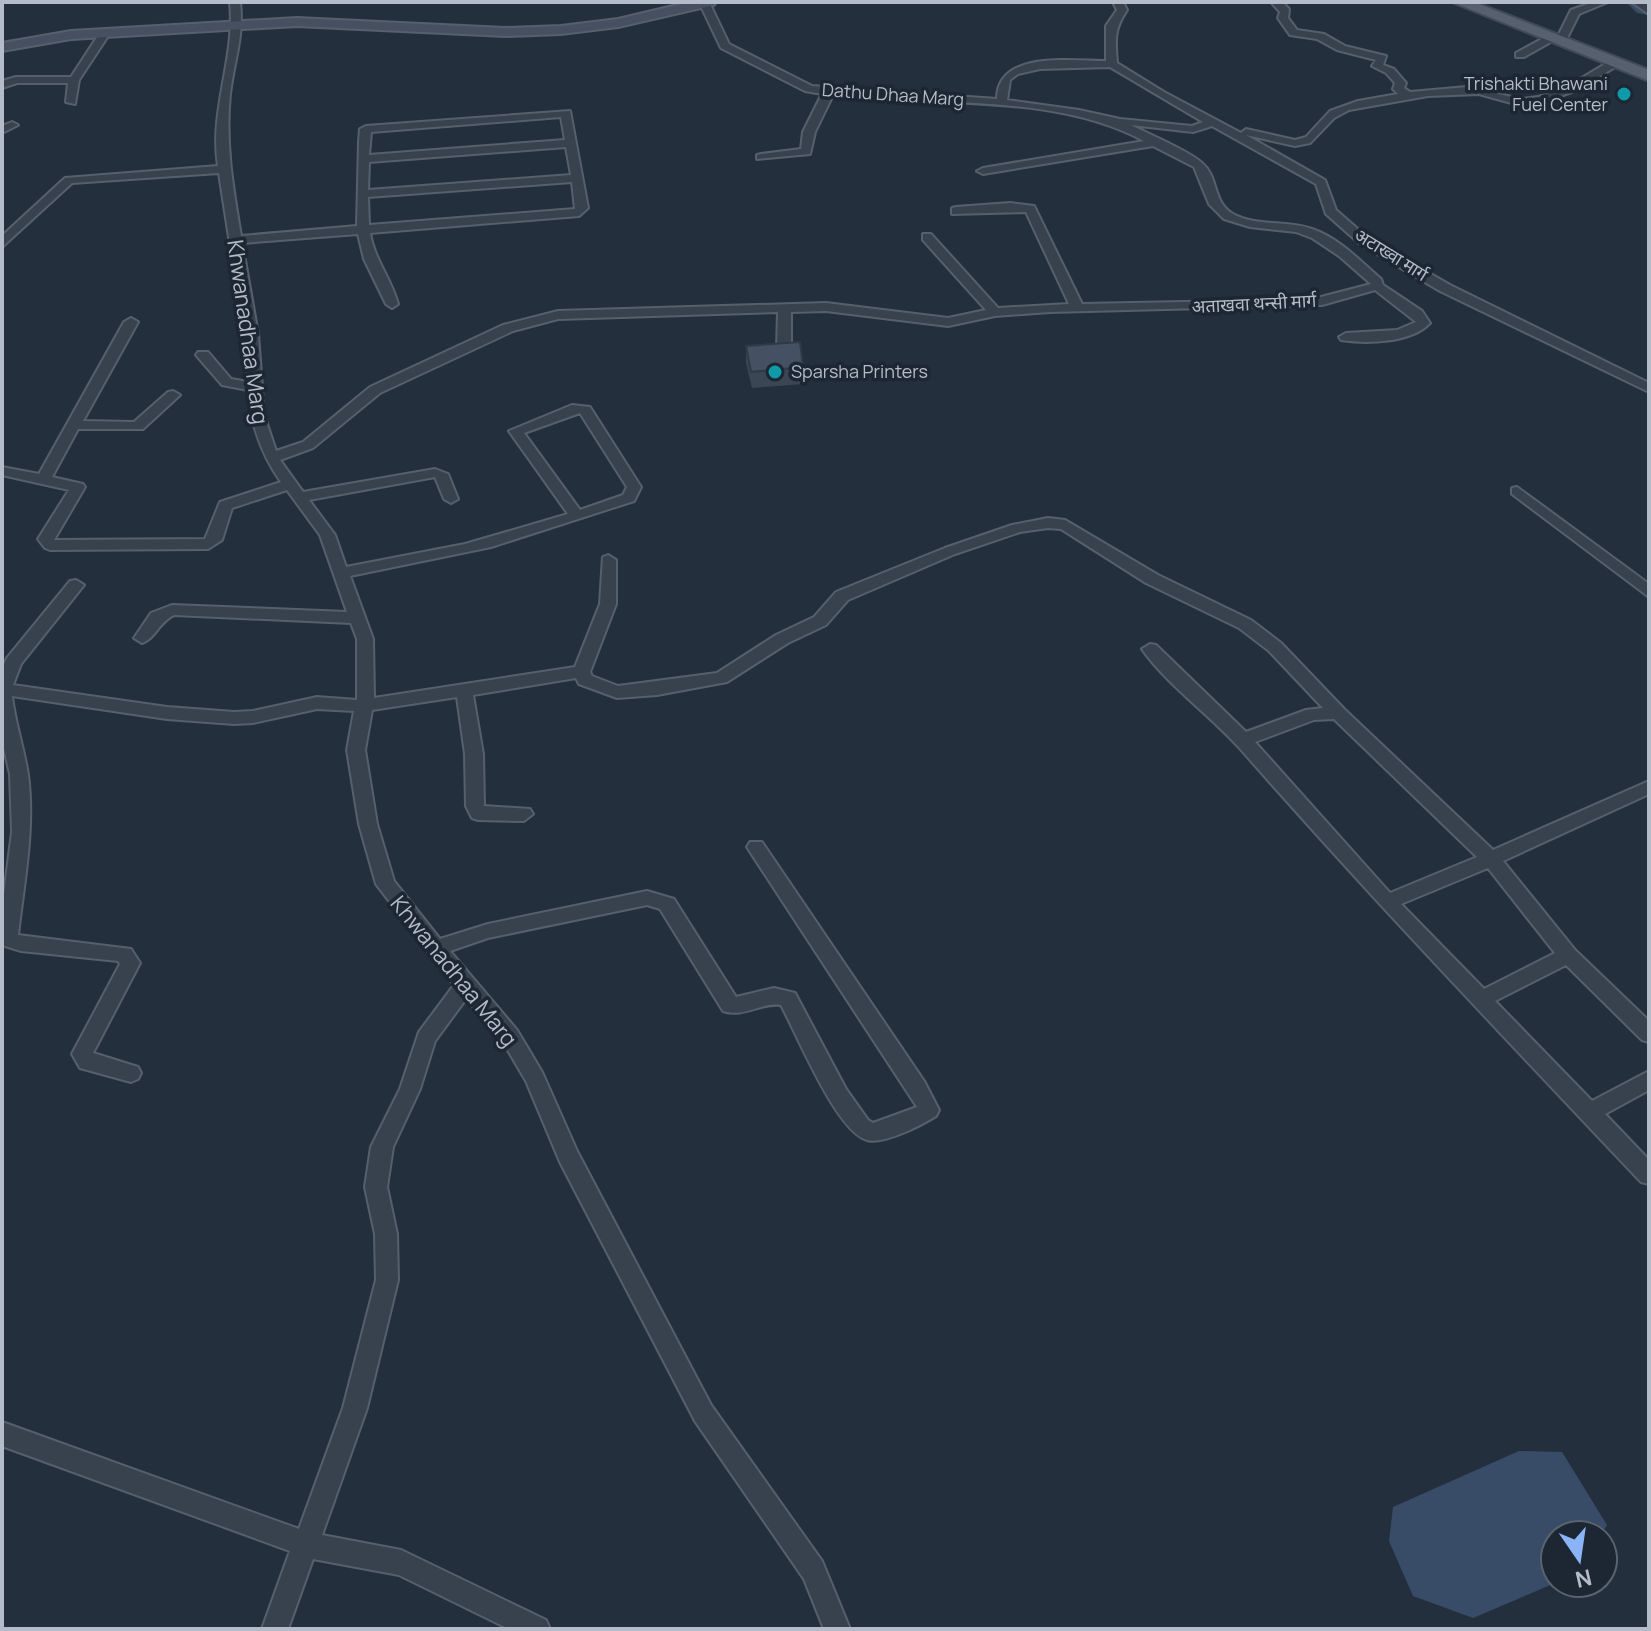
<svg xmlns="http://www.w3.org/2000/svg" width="1651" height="1631" font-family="Manrope,'Noto Sans Devanagari',sans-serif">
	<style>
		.water { fill: #394c67 }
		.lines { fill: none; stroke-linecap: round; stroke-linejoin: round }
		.stream { stroke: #394c67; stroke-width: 4 }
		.street-casing { stroke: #565f6c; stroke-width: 4 }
		.secondary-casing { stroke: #565f6c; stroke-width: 4 }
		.primary-casing { stroke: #414a57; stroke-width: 4 }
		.street { fill: #38414e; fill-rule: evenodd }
		.secondary { fill: #465061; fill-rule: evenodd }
		.primary { fill: #56606e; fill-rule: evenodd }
		.wall { fill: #3b4654 }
		.building { fill: #455162; stroke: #303945; stroke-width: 2 }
		.culture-dot { fill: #0f9aa8; stroke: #1d2633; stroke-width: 3 }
		.labels { text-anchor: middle; stroke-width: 7; stroke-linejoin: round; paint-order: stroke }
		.far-poi-label { font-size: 18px; fill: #b4bcc9; stroke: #1d2633; text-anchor: end }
		.far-street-label { font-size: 18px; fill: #b4bcc9; stroke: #1d2633 }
		.street-label { font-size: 22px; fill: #b4bcc9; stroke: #1d2633 }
	</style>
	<rect width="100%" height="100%" fill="#242f3e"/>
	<path class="water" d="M1519,1451l43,1 45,73 -6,10h-46v48l-82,35 -60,-22 -24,-55 4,-34z"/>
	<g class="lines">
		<path class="stream" d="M1629,2l9,9 11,2"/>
		<defs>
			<g id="street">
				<path d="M230,2h10c4,36 -6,58 -10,92 -5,49 3,94 11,142l116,-10 2,-84 1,-13 6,-3 204,-15 18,97 -9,8 -209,17c4,26 21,45 28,71l-6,4 -6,-4 -22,-45 -6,-25 -116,9 16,91 6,81 12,36 27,-9 67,-55 133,-62 55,-14 268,-8 122,15 38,-8 -63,-70v-6h8l67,74 71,-4 -43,-92 -74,2v-6l4,-1 54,-4 24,3 48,98 203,-4 36,-3 50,-13 -32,-28 -27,-18 -16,-6 -46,-5 -26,-8 -15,-15 -15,-37 -41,-21 -170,28 -6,-3 6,-3 161,-27c-91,-49 -211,-34 -311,-46l-18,37 -5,22 -53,5v-4l4,-1 40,-5 2,-17 19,-38 -17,-3 -84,-43 -22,-46h10l20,42 83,42 185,13c0,-49 75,-38 109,-38v-35l11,-16 -4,-8h10l4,8c-13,19 -12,30 -10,53l47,29 77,41 5,-4 49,11 11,-3 24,-26 28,-10 40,-7 -5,-5 2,-6 -9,-10 -14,-7 4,-6 -39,-10 -20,-11 -27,-4 -12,-17 2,-6 -9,-10h11l7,7 -1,9 9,12 27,4 21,12 41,10 -3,9 11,4 12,14 -2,5 6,4 57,-5 54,12 17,-2 32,-12 42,-25h8v4l-43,26 -39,14h-23l-36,-10 -51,2 -79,14 -15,8 -24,25 -15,3 -49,-11 79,45 11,30 32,28 82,47 199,98v9l-209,-101 -80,-47 -34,-30 -10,-30 -104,-58 -19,6 -62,-7c19,10 57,25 71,38 17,14 10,39 31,51 24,13 54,6 79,15 27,9 48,32 69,50l2,6 39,26 8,12c-19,20 -63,21 -89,17l-2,-3 7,-4 51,-3 19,-8 -41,-32 -53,15 -272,7 -55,4 -47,10 -122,-15 -35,1v35l-7,4 -7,-4 1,-35 -220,7 -45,12 -133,62 -67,55 -33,12 23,32 132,-23 13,5 10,25 -7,4 -7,-4 -9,-22 -126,23 26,35 11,32 119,-23 103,-30 -59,-83 63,-26 18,2 51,80 -7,14 -143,46 -141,29 23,63 1,59 201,-31 25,-63 3,-47 5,-2 8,5v44l-26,68 2,4 26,10 99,-13 59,-38 38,-18 22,-25 109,-44 67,-23 36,-7 17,2 93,55 93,45 30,23 63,66 149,141 156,-69v13l-146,67 72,89 74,71v21l-7,-2 -76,-75 -71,36 97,100 57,-30v19l-44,24 44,46v24l-8,-2c-133,-141 -268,-282 -397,-429 -30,-35 -76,-67 -102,-104l8,-5 6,1 90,87 60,-22 17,-2 -54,-57 -30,-23 -93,-45 -85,-54 -13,-1 -28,4 -65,22 -107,46 -22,25 -38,18 -61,39 -70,13 -40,3 -38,-14 -3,-6 -103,17 10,59 1,52 46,3 3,5 -9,7 -46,-1 -6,-2 -6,-12 -1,-52 -8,-57 -85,13 -7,40 12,74 17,57 46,58 48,-15 159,-33 27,8 62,98 38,-9 21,5 51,96 22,31 5,3 44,-16 -170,-260 3,-5h12l162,239 15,29 -3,6c-14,9 -53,29 -69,24 -31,-9 -70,-106 -86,-135 -20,-3 -37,13 -58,6l-63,-102 -13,-4 -159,33 -38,13 67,79 25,42 35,79 134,254 111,156 28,68h-26l-20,-50 -109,-158 -135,-259 -34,-81 -23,-39 -37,-43 -31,42 -15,48 -27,58 -6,40 10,47 1,46 -31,128 -45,127 79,15 145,70 4,9h-41l-110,-54 -86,-16 -25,70h-26l28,-78 -288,-105v-24l297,107 44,-121 33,-128 -1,-46 -10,-47 6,-40 29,-58 19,-57 35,-47 -78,-101 -17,-60 -12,-74 7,-39 -37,-2 -64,14 -19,1 -67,-5 -155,-23c3,27 12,52 16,79 7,53 -4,107 -10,160l113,14 9,14 -47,90 45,14 3,6 -3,6 -7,3 -51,-14 -8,-14 48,-90 -2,-3 -97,-10 -19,-6v-35l10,-78 -2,-58 -8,-34v-71l5,-11 63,-77 6,-1 8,5 -63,79 -8,21 154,22 67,5 19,-1 64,-14 40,3v-61l-6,-16 -177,-8c-16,8 -19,24 -32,28l-8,-5 17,-25 21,-8 175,7 -27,-77 -33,-45 -55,18 -10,32 -14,9 -158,1 -5,-2 -7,-9 31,-49 -67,-15v-8l37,7 85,-152 7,-4 7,4 -55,99 51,1 34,-30 5,-1 7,4 -37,34h-65l-26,48 31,7 2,3 -31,53 151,-1 15,-37 61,-20c-20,-28 -30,-57 -33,-92l-26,-5 -26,-30 2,-3h10l23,27 17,3 -4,-48 -25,-161 -147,10 -70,64v-11l63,-58 153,-12c-9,-56 18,-109 12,-164zM1110,67l93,55 -11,4 -72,-7 -41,-9 -72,-10 3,-20 8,-6 22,-5zM561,117l4,23 -196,15 2,-23zM566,147l5,28 -203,15 1,-28zM572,182l3,27 -206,16 -1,-28zM580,413l47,74 -4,8 -43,15 -56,-77zM1334,719l143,138 -87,36 -135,-151 59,-22zM1488,868l67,85 -71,36 -83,-85z"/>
				<path d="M1594,2h14l-29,12 -14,28 -9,-3 -32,18h-8v-4l33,-18 9,1 13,-26z"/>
				<path d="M1632,2h11l6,4v8z"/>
				<path d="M101,31l9,2 -31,47 -4,24 -9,-2 2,-19h-51l-15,5v-7l14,-4h55z"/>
				<path d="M12,122l6,3 -16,8v-7z"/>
				<path d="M1517,487l132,97v13l-137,-103v-6z"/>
			</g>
			<path id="secondary" d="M690,2h26l-2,3 -96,22 -57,7 -56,2 -208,-10 -226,13 -69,12v-8l69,-12 226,-13 208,10 56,-2 57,-7z"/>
			<path id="primary" d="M1452,2h22l175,68v11z"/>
		</defs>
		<use href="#street" class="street-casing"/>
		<use href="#secondary" class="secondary-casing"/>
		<use href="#primary" class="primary-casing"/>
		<use href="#street" class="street"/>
		<use href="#secondary" class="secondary"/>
		<use href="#primary" class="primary"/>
	</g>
	<path class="wall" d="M746,346l57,21v17l-51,4 -6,-25z"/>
	<path class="building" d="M800,342l3,25 -52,5 -5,-26z"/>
	<g class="culture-dot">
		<circle cx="1624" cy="94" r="8"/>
		<circle cx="775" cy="372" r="8"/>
	</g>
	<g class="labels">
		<g class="far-poi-label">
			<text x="1608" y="90">Trishakti Bhawani<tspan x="1608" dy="21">Fuel Center</tspan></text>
			<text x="791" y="378" text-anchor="start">Sparsha Printers</text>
		</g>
		<g class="far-street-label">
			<text transform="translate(893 95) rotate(4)" y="6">Dathu Dhaa Marg</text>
			<text transform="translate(1391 255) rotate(32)" y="6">अटाख्वा मार्ग</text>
			<text transform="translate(1254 304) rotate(-3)" y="6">अताखवा थन्सी मार्ग</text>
		</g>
		<g class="street-label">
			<text transform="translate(248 332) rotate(82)" y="8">Khwanadhaa Marg</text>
			<text transform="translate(454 971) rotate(51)" y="8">Khwanadhaa Marg</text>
		</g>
	</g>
	<rect width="1651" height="1631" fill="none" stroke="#b4bcc9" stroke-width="8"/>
	<g transform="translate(1579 1559) rotate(167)"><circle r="38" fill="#1d2633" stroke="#59626f" stroke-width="2"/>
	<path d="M0-6L14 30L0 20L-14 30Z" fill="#8ab4f8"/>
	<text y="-12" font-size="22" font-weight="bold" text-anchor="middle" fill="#b4bcc9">N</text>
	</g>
</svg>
